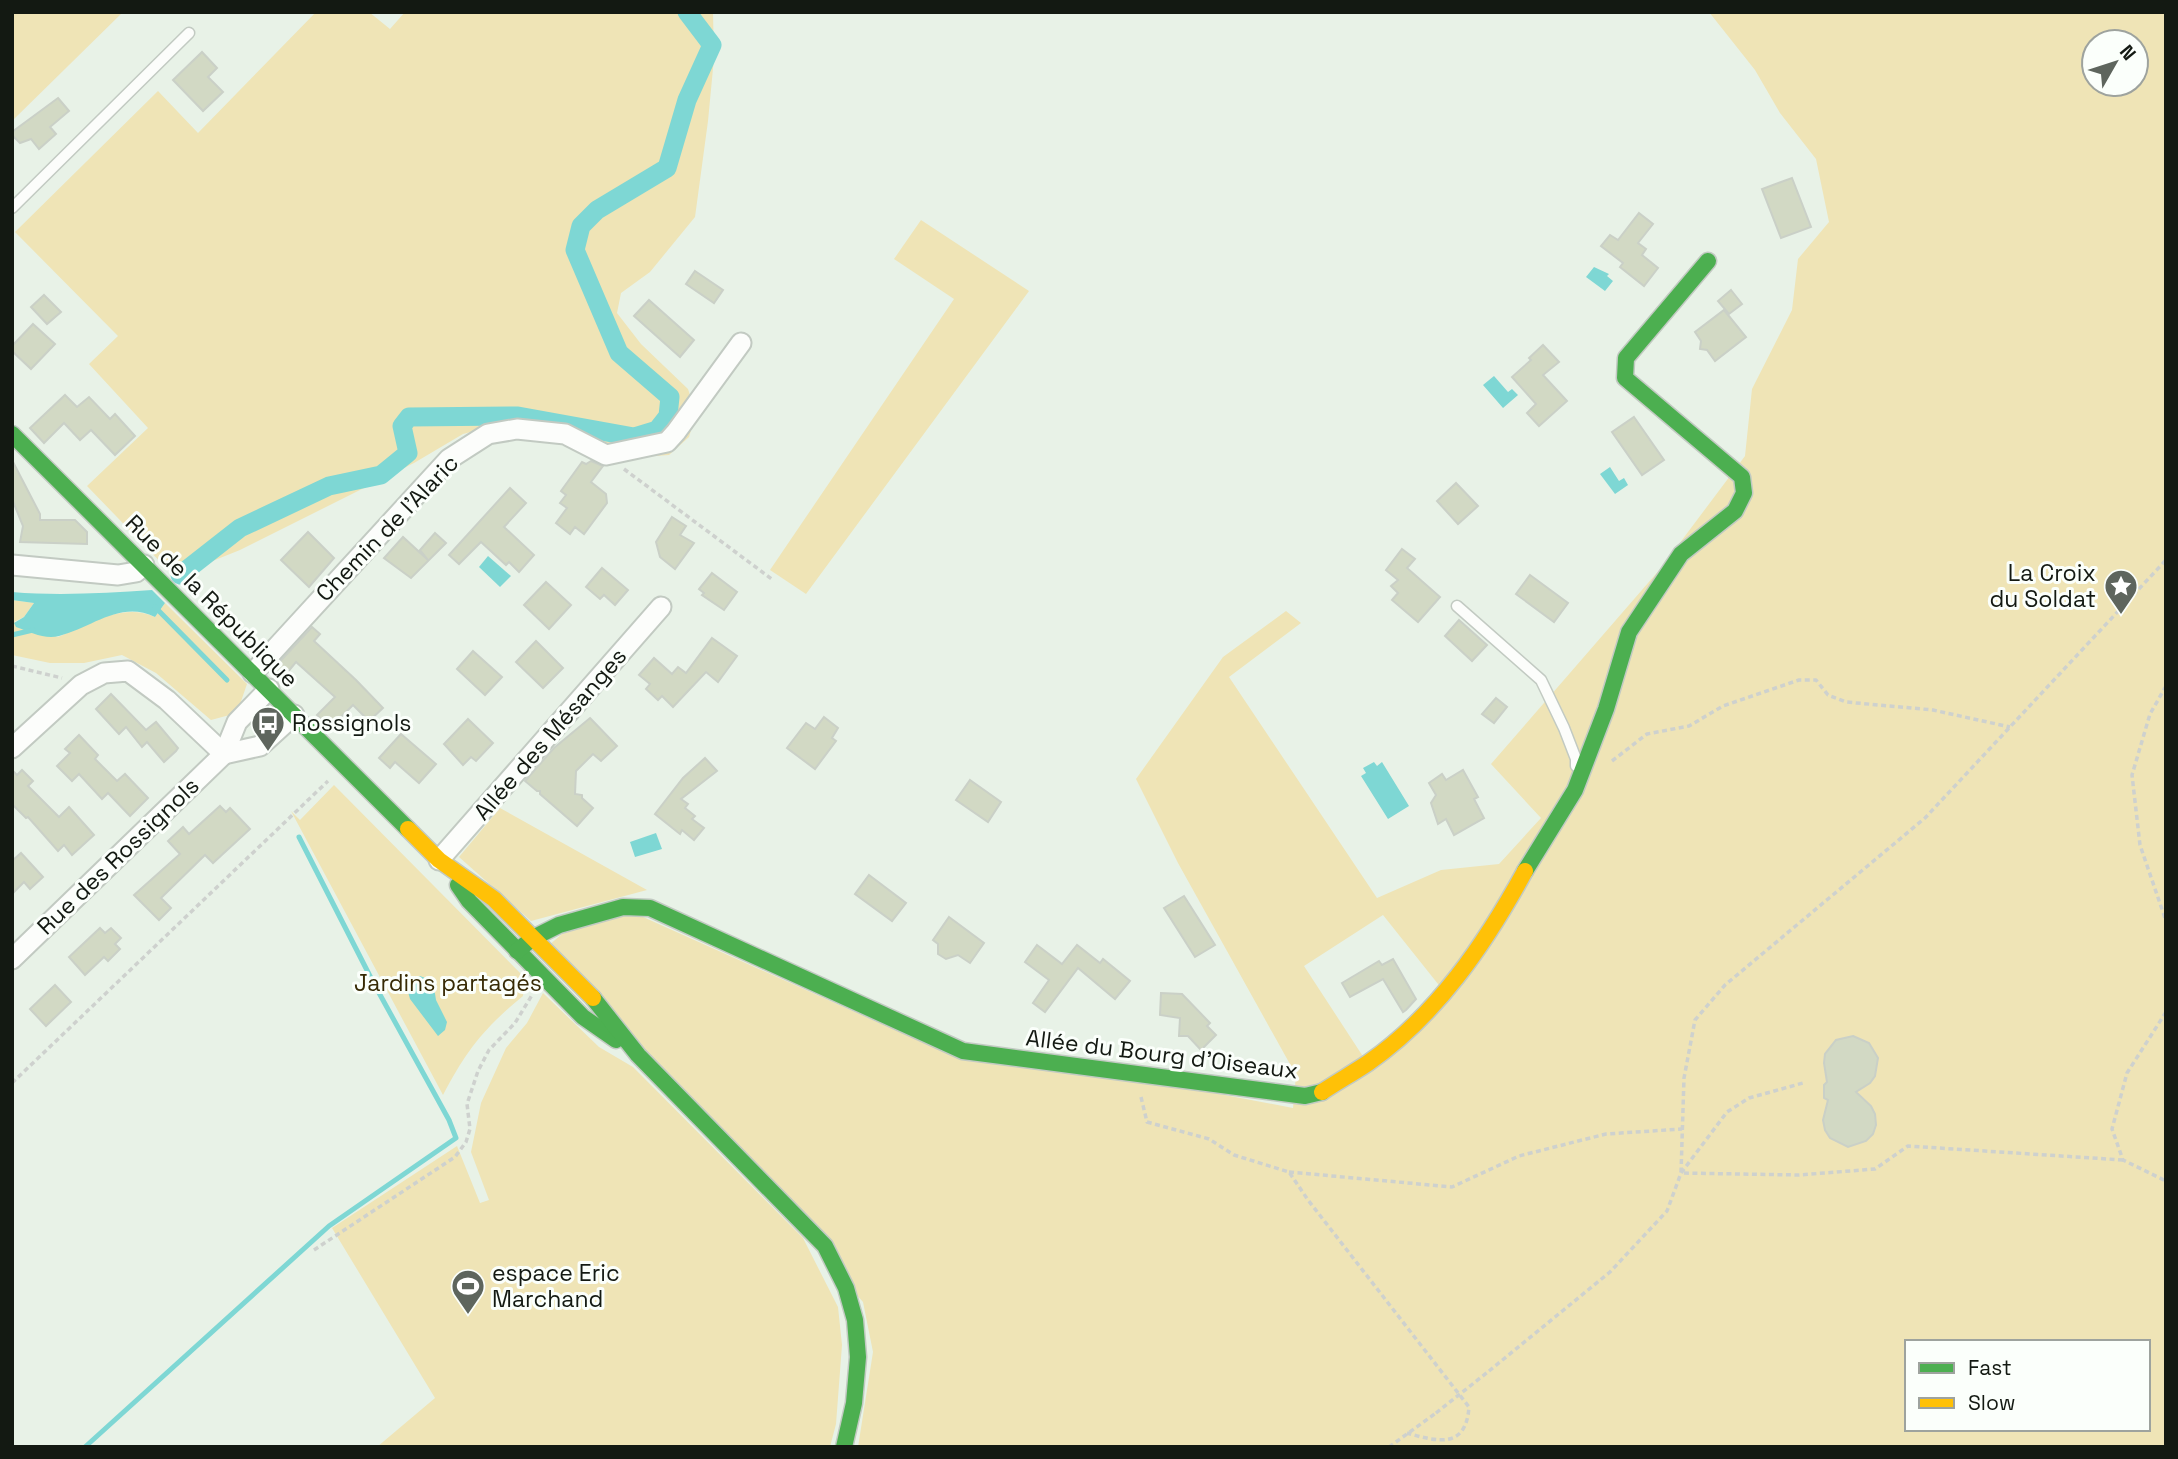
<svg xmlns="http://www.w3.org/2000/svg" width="2178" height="1459" font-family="'Space Grotesk',sans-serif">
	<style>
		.green { fill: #efe4b6; fill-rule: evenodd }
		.water { fill: #7ed7d4 }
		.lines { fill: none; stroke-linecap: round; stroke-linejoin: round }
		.stream { stroke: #7ed7d4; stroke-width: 5 }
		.canal { stroke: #7ed7d4; stroke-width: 19 }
		.building { fill: #d2d9c4; stroke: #cad0c7; stroke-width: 2 }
		.lane-casing { stroke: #c2cac2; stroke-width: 13 }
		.street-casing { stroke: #c2cac2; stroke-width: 23 }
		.fast-casing { stroke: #c2cac2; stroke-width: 19 }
		.slow-casing { stroke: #c2cac2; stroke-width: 19 }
		.path { stroke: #ced1ce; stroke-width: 3.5; stroke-dasharray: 5 3.5; stroke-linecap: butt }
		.lane { stroke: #fcfdfb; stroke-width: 10 }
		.street { stroke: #fcfdfb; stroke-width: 19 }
		.fast { stroke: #4caf50; stroke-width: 16 }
		.slow { stroke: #ffc107; stroke-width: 16 }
		.path-bridge { stroke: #ced1ce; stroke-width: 3.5; stroke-dasharray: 5 3.5; stroke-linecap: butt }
		.labels { text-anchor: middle; stroke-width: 6; stroke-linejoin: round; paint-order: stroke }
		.street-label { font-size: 23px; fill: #131912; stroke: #fbfffb }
		.poi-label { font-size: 23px; fill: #131912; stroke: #fbfffb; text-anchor: start }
		.park-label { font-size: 23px; fill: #372a05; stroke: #fbfffb }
	</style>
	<rect width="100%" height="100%" fill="#e8f2e7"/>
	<g class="green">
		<path d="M12,12h111l-111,109z"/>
		<path d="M316,12h53l21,17 15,-17h308l1,46 -6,63 -13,96 -45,55 -29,21 -4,20 24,31 47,45 8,24 -7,24 -20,18 -40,3 -128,-34 -38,10 -49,29 -174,87 -40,16v-7l-7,-4 -21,19 -85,-88 61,-58 -59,-64 29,-28 -103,-104 143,-141 40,42z"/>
		<path d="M1709,12h457v1435h-1308l15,-95 -10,-50 -315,-356 14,-12 70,-22 272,122 389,74 3,-33 -118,-212 -42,-84 87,-122 63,-46 15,12 -72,54 148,221 64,-28 58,-6 42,-46 -50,-54 170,-196 84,-112 7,-67 40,-79 6,-51 31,-37 -13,-63 -36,-46 -25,-43zM2094,42h42v42h-42zM1383,915l59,74 -78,69 -60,-92zM1907,1342h241v87h-241z"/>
		<path d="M921,220l108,71 -223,303 -36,-24 184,-271 -60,-40z"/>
		<path d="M12,600l22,3 -10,14 -10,5 44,15c30,-13 65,-35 97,-20l10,-14 82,81 -10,29 -26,7 -55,-47 -34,-18 -38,8h-34l-38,-8z"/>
		<path d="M334,785l191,193 -2,18c-39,32 -57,55 -80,99l-152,-284 9,9z"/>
		<path d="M500,808l147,82 -116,31 -72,-64z"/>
		<path d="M543,993l56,54 34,20 170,171 35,69 4,38 -6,79 -6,23h-453l58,-49 -103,-170 125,-82 23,57 9,-3 -18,-48 10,-49 25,-55 21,-25z"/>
	</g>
	<g class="water">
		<path d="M1594,267l15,7 -2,2 6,5 -8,10 -19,-14z"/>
		<path d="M1494,376l14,16 4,-3 6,6 -15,13 -20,-23z"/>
		<path d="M1610,467l9,14 5,-3 4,7 -13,9 -15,-20z"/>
		<path d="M193,555l7,4v7l-17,18 -11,-10z"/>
		<path d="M488,556l23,20 -11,11 -21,-20z"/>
		<path d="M152,590l13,13 -10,14c-35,-17 -63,11 -96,19 -14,4 -29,-4 -43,-9l-2,-4 10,-6 10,-14 -22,-3v-8c47,4 94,1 140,-2z"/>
		<path d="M1374,762l3,4 5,-4 27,44 -21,13 -27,-43 5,-3 -3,-5z"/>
		<path d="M656,833l6,16 -27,8 -5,-15z"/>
		<path d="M420,976l13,5 3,19 11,22 -2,8 -7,6 -28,-37 -3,-11 4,-7z"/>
	</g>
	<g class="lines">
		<g class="stream">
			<path d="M155,607l72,73"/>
			<path d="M12,635l21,-5"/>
			<path d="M85,1447l244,-221 127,-88 -7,-18 -76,-138 -74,-145"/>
		</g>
		<path class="canal" d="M180,575l60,-47 89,-42 52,-11 27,-22 -6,-27 7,-9 109,-1 116,21 23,-7 11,-14 2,-19 -51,-44 -44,-103 6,-24 16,-16 70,-42 20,-68 25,-55 -25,-33"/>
	</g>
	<g class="building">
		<path d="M202,52l15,16 -9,9 15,15 -20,19 -30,-31z"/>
		<path d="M58,98l11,13 -19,16 6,7 -17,15 -8,-10 -11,4 -8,-8v-3z"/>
		<path d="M1792,178l19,49 -30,11 -19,-49z"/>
		<path d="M1639,213l14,11 -15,19 8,6 -4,6 16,13 -14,18 -24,-19 3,-4 -22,-17 9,-11 8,5z"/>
		<path d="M695,271l28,19 -9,13 -28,-19z"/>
		<path d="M1731,290l11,14 -13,10 -11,-13z"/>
		<path d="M44,295l17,17 -14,12 -16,-17z"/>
		<path d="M649,300l45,40 -14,17 -46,-41z"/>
		<path d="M1724,310l22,27 -31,24 -8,-11 -7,-1 1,-8 -6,-9z"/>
		<path d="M33,324l22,20 -24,25 -19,-18v-5z"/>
		<path d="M1543,345l16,17 -16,13 24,26 -28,25 -12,-13 9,-9 -24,-27 19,-17 -2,-2z"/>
		<path d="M65,395l12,12 12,-10 21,22 5,-5 20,22 -20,19 -24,-25 -11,10 -16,-17 -20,20 -14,-15z"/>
		<path d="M1634,417l30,43 -22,15 -30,-43z"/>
		<path d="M12,460l28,54v6h35l12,12v12l-67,-2 3,-16 -11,-27z"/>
		<path d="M591,461l12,5 -12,16 15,12 1,9 -23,31 -9,-7 -5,7 -14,-11 11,-15 -7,-5 6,-8 -5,-4 21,-29 4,2z"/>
		<path d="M1456,483l22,23 -20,18 -21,-23z"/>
		<path d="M510,488l16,15 -22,24 30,28 -15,17 -10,-10 -3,3 -25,-23 -22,22 -10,-9z"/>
		<path d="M672,517l14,9 -6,9 14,8 -19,26 -15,-12 -4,-15z"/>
		<path d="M308,532l26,26 -25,29 -28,-27z"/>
		<path d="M435,533l11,10 -35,35 -27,-20 19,-21 25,23 -8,-10z"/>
		<path d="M1402,549l13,10 -8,9 33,29 -22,25 -26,-22 6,-7 -7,-7 7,-6 -12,-10z"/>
		<path d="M602,568l26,22 -13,15 -11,-10 -4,4 -14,-12z"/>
		<path d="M712,573l25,19 -13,18 -22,-15 2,-2 -5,-4z"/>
		<path d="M1530,575l38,28 -14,19 -38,-28z"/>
		<path d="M546,582l25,23 -22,24 -25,-24z"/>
		<path d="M1459,620l28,25 -15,16 -27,-25z"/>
		<path d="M312,627l8,7 -6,7 42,39 27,28 -14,13 -16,-16 -23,23 -13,-13 18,-18 -39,-35 -14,17 -10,-9z"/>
		<path d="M712,638l25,18 -19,26 -12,-10 -33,35 -11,-11 -4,4 -12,-11 4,-5 -11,-9 15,-17 18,16 6,-7 8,6z"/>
		<path d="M536,641l27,27 -20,20 -27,-26z"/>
		<path d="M473,651l29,26 -17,18 -28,-26z"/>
		<path d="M111,694l35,36 10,-8 22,26 -2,3 -12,11 -17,-20 -5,5 -16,-20 -7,7 -23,-25z"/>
		<path d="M1496,698l11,9 -13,16 -12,-9z"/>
		<path d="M824,717l14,11 -6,10 4,3 -21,28 -28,-21 19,-25 9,6z"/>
		<path d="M590,718l27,28 -16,15 -8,-7 -17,17 -1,23 7,1v3l11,10 -16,18 -37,-32v-3h-3l-12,-10 29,-33z"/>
		<path d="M468,719l25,24 -17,18 -5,-4 -8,8 -19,-21z"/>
		<path d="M401,734l35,30 -17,19 -24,-21 -5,6 -11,-10z"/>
		<path d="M79,735l19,20 -3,4 22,22 8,-7 23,24 -18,18 -22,-23 -6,6 -23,-25 -7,7 -15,-15 13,-13 -5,-4z"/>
		<path d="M705,758l12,13 -36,28 7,5 -3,4 10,8 -3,3 12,9 -10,12 -12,-10 -2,4 -25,-20 28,-36z"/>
		<path d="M12,770l5,5 5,-5 11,11 -5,5 31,31 10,-10 25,28 -22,20 -8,-10 -6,6 -30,-34 -2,1 -14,-14z"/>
		<path d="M1463,770l15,27 -4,2 10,19 -30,17 -8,-16 -8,5 -7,-21 5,-8 -7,-12 13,-9 4,6z"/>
		<path d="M970,780l31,22 -13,20 -32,-22z"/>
		<path d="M220,806l6,6 4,-4 20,21 -37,34 -8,-8 -44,43 10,10 -12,12 -25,-25 46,-41 -12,-13 15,-14 6,7z"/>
		<path d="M21,853l22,24 -13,12 -6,-7 -12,12v-33z"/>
		<path d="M869,875l37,28 -14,18 -37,-27z"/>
		<path d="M1184,896l31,49 -20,12 -31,-49z"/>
		<path d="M949,917l35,26 -14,20 -12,-8 -12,4 -8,-5v-10l-5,-4z"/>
		<path d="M100,928l5,5 6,-5 10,10 -6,6 5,5 -12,12 -4,-4 -19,18 -16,-18z"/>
		<path d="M1037,945l25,19 15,-19 23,18 3,-4 27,22 -15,18 -37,-31 -33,44 -12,-9 16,-23 -24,-18z"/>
		<path d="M1393,959l23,40 -10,11 -3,2 -20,-33 -33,18 -8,-14 37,-22 3,4z"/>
		<path d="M55,985l16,17 -25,24 -16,-17z"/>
		<path d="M1161,993l21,1 28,29 -3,3 9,9 -15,15 -13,-14h-9l1,-18 -20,-3z"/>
		<path d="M1853,1036l16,7 9,15 -3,18 -5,7 -14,9 15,14 4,8 1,11 -3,9 -7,7 -18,6 -18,-9 -5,-8 -2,-10 5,-20 -4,-2v-13l3,-3 -3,-19 1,-9 11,-14z"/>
	</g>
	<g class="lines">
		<defs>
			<g id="lane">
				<path d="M12,208l177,-175"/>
				<path d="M1457,606l84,74 23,48 12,31v7"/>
			</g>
			<g id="street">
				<path d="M12,565l106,10 18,-3 8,-7"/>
				<path d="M253,673l196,-214 39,-25 29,-5 48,5 41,21 61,-13 9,-10 65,-89"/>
				<path d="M12,748l69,-63 23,-12 24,-2 39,29 57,54"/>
				<path d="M224,754l36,-8 34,-31"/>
				<path d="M439,860l222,-253"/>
				<path d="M12,959l212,-205 13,-32 32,-33"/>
			</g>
			<g id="fast">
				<path d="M12,434l396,395"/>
				<path d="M1525,871l50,-81 31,-81 23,-77 52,-78 54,-43 9,-18 -2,-16 -117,-99 1,-20 82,-97"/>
				<path d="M458,885l11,16 114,116 33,23"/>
				<path d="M517,951l16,-13 26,-13 64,-18 27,1 313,143 342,45 17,-4"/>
				<path d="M593,998l45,57 187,191 21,42 9,32 3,37 -4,46 -10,44"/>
			</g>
			<g id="slow">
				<path d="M408,829l31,31 55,39 99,99"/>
				<path d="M1322,1092c15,-10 31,-19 46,-29 69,-48 117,-119 157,-192"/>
			</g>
		</defs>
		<use href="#lane" class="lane-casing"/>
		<use href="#street" class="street-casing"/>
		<use href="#fast" class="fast-casing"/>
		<use href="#slow" class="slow-casing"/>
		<g class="path">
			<path d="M624,469l149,111"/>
			<path d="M12,666l50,12"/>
			<path d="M2166,686l-16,28 -18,61 8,70 26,76"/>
			<path d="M1612,761l35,-27 42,-8 34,-20 76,-26h17l12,15 18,7 87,8 77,17"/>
			<path d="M2166,1012l-39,61 -15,56 11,31 43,21"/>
			<path d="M12,1083l316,-302"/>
			<path d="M1141,1097l6,25 62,17 25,16 55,17 19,28 161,207c-3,42 -31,35 -62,26"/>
			<path d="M2123,1160l-215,-14 -33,23 -76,6 -118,-2 3,-95 11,-58 30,-35 200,-167 241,-258"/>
			<path d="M1289,1172l163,15 67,-31 87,-22 76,-5"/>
			<path d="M314,1250l141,-93 11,-15 4,-13 -3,-25 11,-33 11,-21 26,-27 17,-28"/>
			<path d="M1489,1371l121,-99 57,-61 14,-38 46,-61 22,-14 54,-15"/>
			<path d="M1389,1447l47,-34"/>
		</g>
		<use href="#lane" class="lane"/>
		<use href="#street" class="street"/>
		<use href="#fast" class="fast"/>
		<use href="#slow" class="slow"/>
		<path class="path-bridge" d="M1436,1413l53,-42"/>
	</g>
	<defs>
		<symbol id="sight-pin" viewBox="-11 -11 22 30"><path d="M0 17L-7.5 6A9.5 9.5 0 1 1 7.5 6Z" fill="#5e655d" stroke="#fbfffb"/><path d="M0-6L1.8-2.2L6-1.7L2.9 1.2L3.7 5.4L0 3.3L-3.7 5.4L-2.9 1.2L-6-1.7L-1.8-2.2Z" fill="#fff"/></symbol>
		<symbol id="bus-pin" viewBox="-11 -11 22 30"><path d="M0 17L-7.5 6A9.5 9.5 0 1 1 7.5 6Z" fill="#5e655d" stroke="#fbfffb"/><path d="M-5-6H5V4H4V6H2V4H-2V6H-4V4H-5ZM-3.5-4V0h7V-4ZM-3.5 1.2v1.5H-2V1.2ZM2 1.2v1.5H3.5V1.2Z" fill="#fff"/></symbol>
		<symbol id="stadium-pin" viewBox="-11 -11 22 30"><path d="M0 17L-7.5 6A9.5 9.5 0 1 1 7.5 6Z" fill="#5e655d" stroke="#fbfffb"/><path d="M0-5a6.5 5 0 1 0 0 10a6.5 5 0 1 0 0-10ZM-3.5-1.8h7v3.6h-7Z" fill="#fff"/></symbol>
	</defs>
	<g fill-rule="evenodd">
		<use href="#sight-pin" x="2102" y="567" width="38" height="52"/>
		<use href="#bus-pin" x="249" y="704" width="38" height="52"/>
		<use href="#stadium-pin" x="449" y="1267" width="38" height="52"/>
	</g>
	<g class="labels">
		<g class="street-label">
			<text transform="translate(387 528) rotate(-46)" y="8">Chemin de l'Alaric</text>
			<text transform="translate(212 601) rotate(45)" y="8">Rue de la République</text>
			<text transform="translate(550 734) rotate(-49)" y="8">Allée des Mésanges</text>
			<text transform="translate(118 856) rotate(-44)" y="8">Rue des Rossignols</text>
			<text transform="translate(1162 1054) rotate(7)" y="8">Allée du Bourg d'Oiseaux</text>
		</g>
		<g class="poi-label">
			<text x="2096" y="581" text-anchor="end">La Croix<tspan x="2096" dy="26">du Soldat</tspan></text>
			<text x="292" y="731">Rossignols</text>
			<text x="492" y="1281">espace Eric<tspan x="492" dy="26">Marchand</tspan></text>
		</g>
		<g class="park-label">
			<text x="448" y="991">Jardins partagés</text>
		</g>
	</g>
	<rect width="2178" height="1459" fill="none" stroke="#131912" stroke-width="28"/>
	<rect x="1905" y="1340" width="245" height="91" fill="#fbfffb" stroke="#9ea39e" stroke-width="2"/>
	<rect x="1919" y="1363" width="35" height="10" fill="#4caf50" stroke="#9ea39e" stroke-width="2"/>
	<text x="1968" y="1375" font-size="21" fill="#131912">Fast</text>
	<rect x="1919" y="1398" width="35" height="10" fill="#ffc107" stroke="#9ea39e" stroke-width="2"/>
	<text x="1968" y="1410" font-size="21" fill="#131912">Slow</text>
	<g transform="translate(2115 63) rotate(51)"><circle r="33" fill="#fbfffb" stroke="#9ea39e" stroke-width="2"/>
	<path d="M0-5L12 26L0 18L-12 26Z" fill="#5e655d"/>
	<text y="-10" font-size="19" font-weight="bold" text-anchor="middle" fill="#131912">N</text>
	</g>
</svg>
